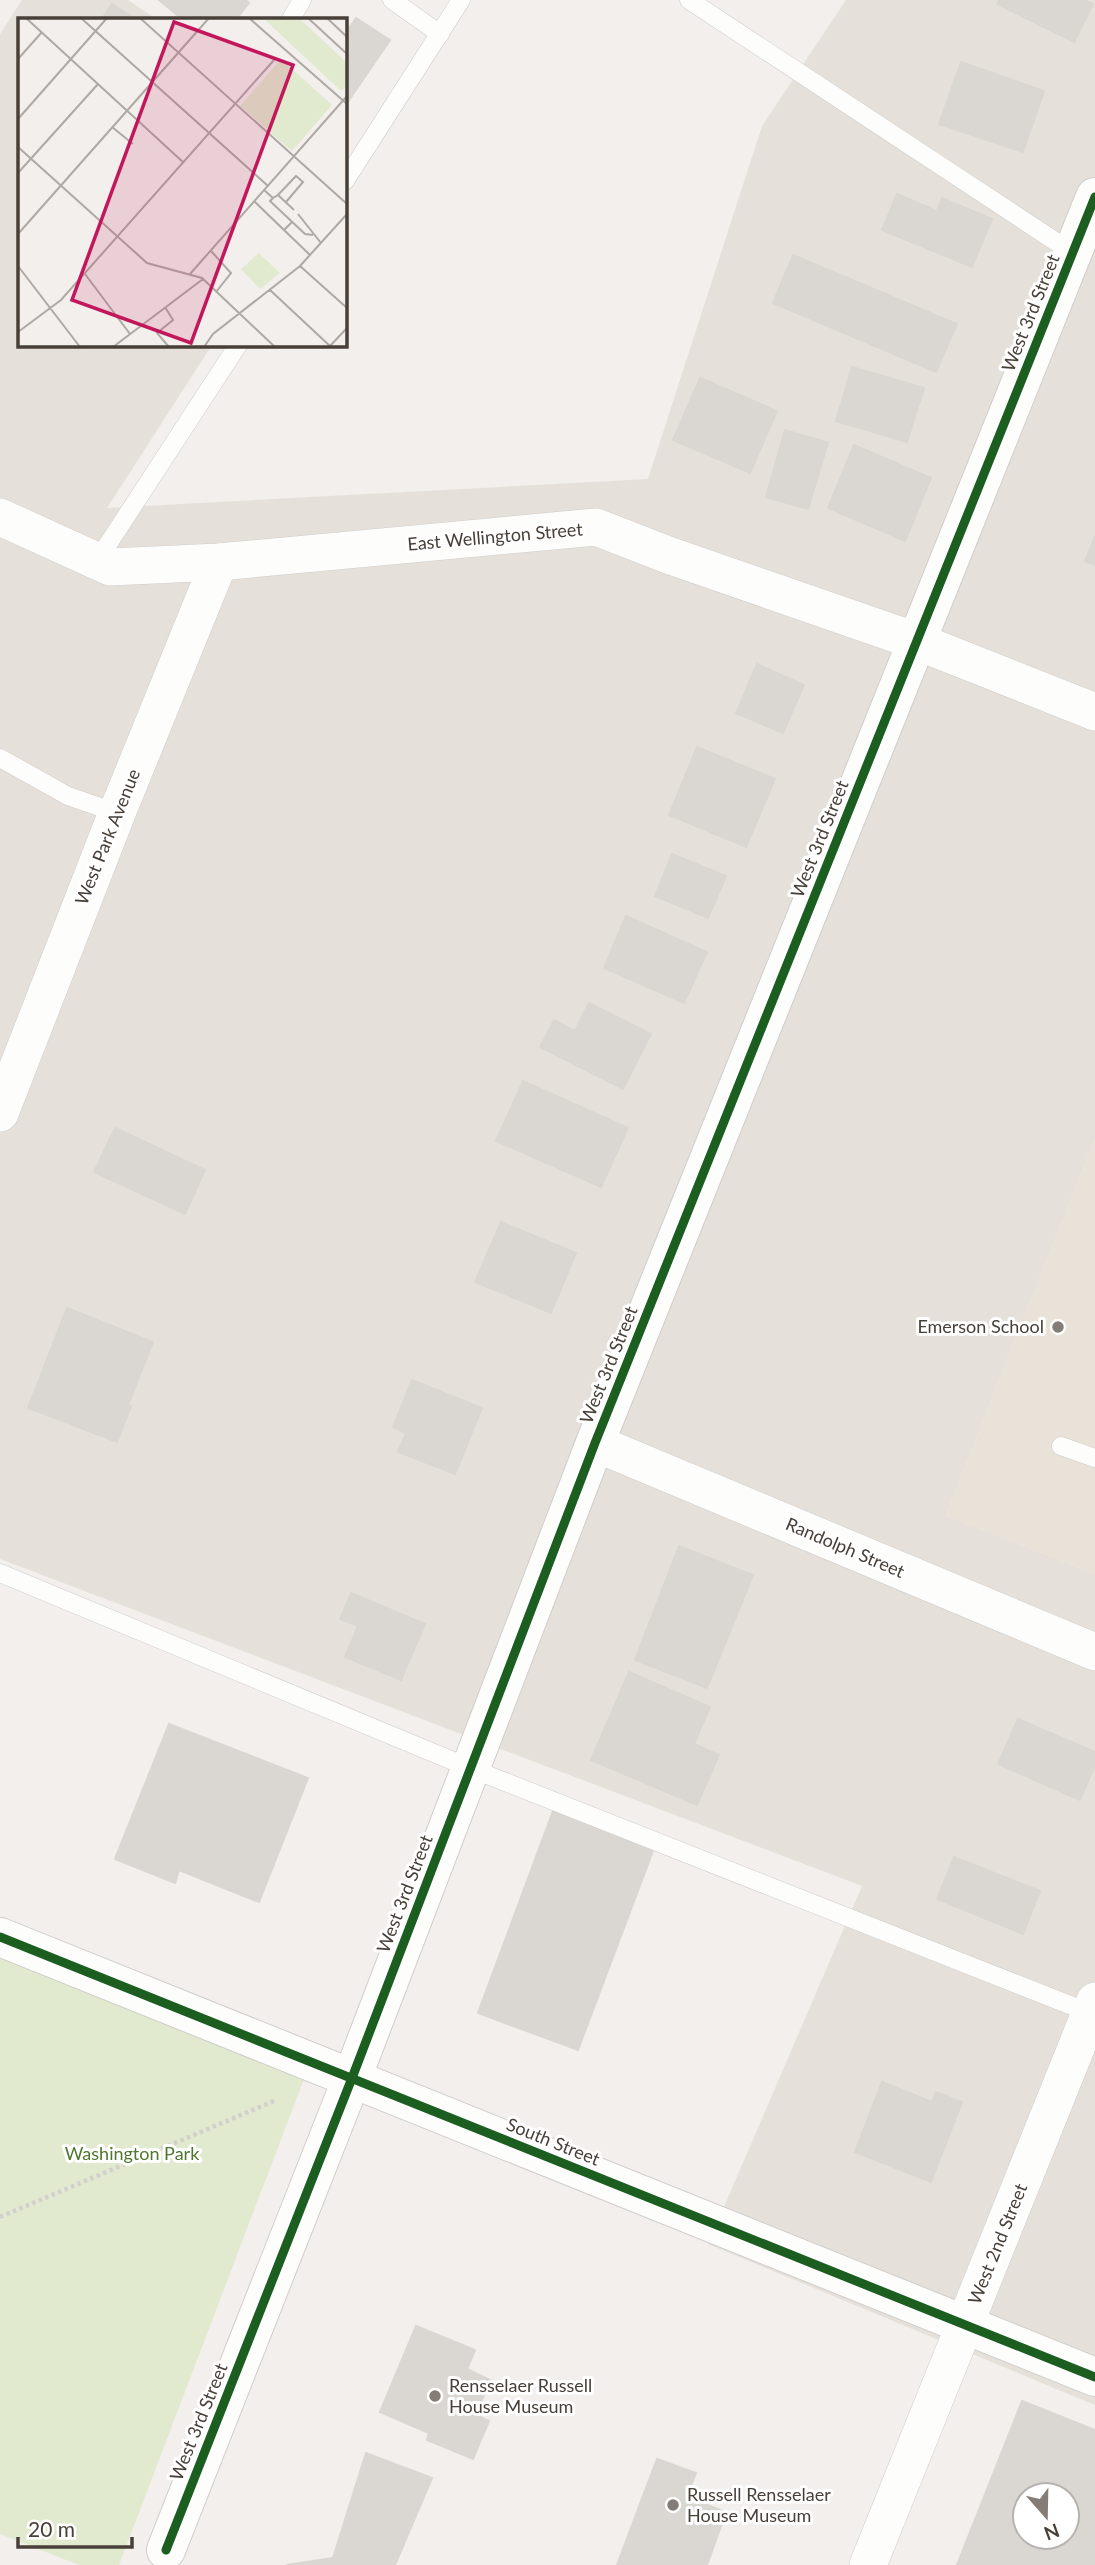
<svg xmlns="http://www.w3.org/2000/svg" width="1095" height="2565" font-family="Lato,sans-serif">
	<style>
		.residential { fill: #e5e1da }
		.education { fill: #e8e2d8 }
		.green { fill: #e1eace }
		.building { fill: #dad7d3; stroke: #dad6d2; stroke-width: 2; fill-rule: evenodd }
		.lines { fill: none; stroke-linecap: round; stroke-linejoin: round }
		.service-casing { stroke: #d0cdca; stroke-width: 19 }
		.minor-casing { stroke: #d0cdca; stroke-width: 38 }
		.tertiary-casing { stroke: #d0cdca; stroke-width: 40 }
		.path { stroke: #d2cfcc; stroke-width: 4.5; stroke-dasharray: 3.5 3.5; stroke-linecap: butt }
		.service { stroke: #fdfdfc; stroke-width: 18 }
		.minor { stroke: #fdfdfc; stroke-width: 37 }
		.tertiary { stroke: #fdfdfc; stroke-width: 38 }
		.cycleway-casing { stroke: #fff; stroke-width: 13 }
		.cycleway { stroke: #1b5e20; stroke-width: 9 }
		.poi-dot { fill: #847d77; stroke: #fff; stroke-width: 2.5 }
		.labels { text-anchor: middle; stroke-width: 6; stroke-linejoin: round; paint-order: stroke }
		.street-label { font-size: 18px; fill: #484038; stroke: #fff }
		.poi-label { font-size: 18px; fill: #484038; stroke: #fff; text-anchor: start }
		.park-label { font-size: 18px; fill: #4f772e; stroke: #fff }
		.inset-road { fill: none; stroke: #aea9a4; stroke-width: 2 }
		.view { fill: #c2185b; fill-opacity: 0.15; stroke: #c2185b; stroke-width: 3.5 }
		.inset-edge { fill: none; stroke: #484038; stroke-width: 3.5 }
	</style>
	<rect width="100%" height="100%" fill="#f2efec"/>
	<path class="residential" d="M22,0h106l28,19h-137v326h193l-105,163 541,-29 114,-353 84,-126h249v1139l-149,376 149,59v831l-387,-161 154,-358 -862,-327v-1525z"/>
	<path class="education" d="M1095,1139v435l-149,-59z"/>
	<path class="green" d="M0,1958l304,121 -185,486h-40l-79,-31z"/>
	<g class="building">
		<path d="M159,0h86l4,3 -13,16h-54z"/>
		<path d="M999,0h85l9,4 -19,38 -77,-38z"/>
		<path d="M112,4l24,15h-34z"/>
		<path d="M356,18l34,22 -45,66v-72z"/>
		<path d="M961,62l83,29 -21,61 -84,-28z"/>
		<path d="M897,194l40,17 5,-13 50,21 -20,48 -90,-37z"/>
		<path d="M793,255l164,69 -21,48 -163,-69z"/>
		<path d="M852,367l72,21 -17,54 -71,-21z"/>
		<path d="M700,378l77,33 -27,62 -77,-33z"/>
		<path d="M785,430l43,13 -20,66 -42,-12z"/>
		<path d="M854,445l77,33 -26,63 -77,-33z"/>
		<path d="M1095,536v29l-10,-4z"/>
		<path d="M757,664l47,21 -21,48 -47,-20z"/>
		<path d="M697,747l78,32 -29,68 -77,-32z"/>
		<path d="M672,854l54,22 -18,42 -53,-22z"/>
		<path d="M626,916l81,36 -23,51 -80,-35z"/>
		<path d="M589,1003l62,31 -28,55 -83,-42 14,-27 21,11z"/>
		<path d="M523,1081l105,47 -27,59 -105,-46z"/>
		<path d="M115,1128l90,42 -20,44 -91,-42z"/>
		<path d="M501,1222l75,31 -25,60 -76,-31z"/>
		<path d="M67,1308l86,34 -25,63 3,1 -14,36 -89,-34z"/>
		<path d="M412,1380l70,28 -27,66 -57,-22 8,-19 -13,-6z"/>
		<path d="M679,1546l74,29 -46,113 -72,-28z"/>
		<path d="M351,1593l74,31 -24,56 -56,-23 13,-31 -18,-7z"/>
		<path d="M629,1672l81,35 -16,37 25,11 -22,50 -106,-45z"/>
		<path d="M1018,1719l77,33v13l-15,35 -82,-36z"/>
		<path d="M169,1724l139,54 -49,124 -80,-32 -4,13 -60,-24z"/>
		<path d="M556,1803l101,37 -79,210 -100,-37z"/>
		<path d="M954,1857l86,34 -17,43 -86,-35z"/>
		<path d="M882,2082l50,20 4,-10 26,10 -31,80 -76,-30z"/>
		<path d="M416,2326l59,24 -8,19 23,11 -14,35 13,6 -16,38 -46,-19 2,-7 -49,-21z"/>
		<path d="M1022,2401l73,29v135h-138zM1025,2495h42v42h-42z"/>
		<path d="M366,2453l66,25 -37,87h-109l47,-7z"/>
		<path d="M657,2459l39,14 -10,24 40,15 -19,53h-90z"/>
	</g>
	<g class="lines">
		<defs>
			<g id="service">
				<path d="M392,0l48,34"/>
				<path d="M689,0l384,253"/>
				<path d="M291,19l11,-19"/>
				<path d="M345,181l116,-181"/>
				<path d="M97,561l141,-216"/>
				<path d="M0,758l68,38 49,17"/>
				<path d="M1061,1446l34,12"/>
				<path d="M0,1573l470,195 625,247"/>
			</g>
			<g id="minor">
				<path d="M0,517l110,50 109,-5 377,-35 72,28 248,86 179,71"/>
				<path d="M0,1113l117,-300 102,-251"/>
				<path d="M595,1443l500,209"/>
				<path d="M868,2565l227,-564"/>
			</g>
			<g id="tertiary">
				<path d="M0,1937l1095,440"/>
				<path d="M166,2550l186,-472 243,-635 500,-1246"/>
			</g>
		</defs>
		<use href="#service" class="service-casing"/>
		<use href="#minor" class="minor-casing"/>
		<use href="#tertiary" class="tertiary-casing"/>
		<path class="path" d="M0,2217l274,-116"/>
		<use href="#service" class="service"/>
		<use href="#minor" class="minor"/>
		<use href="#tertiary" class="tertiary"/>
		<defs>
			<g id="cycleway">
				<path d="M0,1937l1095,440"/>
				<path d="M166,2550l186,-472 243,-635 500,-1246"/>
			</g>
		</defs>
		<use href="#cycleway" class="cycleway-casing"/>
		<use href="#cycleway" class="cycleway"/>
	</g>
	<g class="poi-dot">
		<circle cx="1058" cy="1327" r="7"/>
		<circle cx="435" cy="2396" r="7"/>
		<circle cx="673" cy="2505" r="7"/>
	</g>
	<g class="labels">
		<g class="street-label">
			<text transform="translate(1031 313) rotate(-68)" y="6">West 3rd Street</text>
			<text transform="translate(495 537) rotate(-5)" y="6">East Wellington Street</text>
			<text transform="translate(108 837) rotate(-68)" y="6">West Park Avenue</text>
			<text transform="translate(820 839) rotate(-68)" y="6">West 3rd Street</text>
			<text transform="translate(609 1365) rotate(-68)" y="6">West 3rd Street</text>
			<text transform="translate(845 1548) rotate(23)" y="6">Randolph Street</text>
			<text transform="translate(405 1894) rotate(-69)" y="6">West 3rd Street</text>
			<text transform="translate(553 2142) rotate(22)" y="6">South Street</text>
			<text transform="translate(998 2244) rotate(-68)" y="6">West 2nd Street</text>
			<text transform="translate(199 2422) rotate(-68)" y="6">West 3rd Street</text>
		</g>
		<g class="poi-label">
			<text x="1044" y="1333" text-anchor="end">Emerson School</text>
			<text x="449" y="2392">Rensselaer Russell<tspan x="449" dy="21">House Museum</tspan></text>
			<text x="687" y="2501">Russell Rensselaer<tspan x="687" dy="21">House Museum</tspan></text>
		</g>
		<g class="park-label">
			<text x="132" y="2160">Washington Park</text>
		</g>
	</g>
	<g transform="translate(18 18)">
		<rect width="329" height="329" fill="#f2efec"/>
		<path d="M245,0h36l48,45v22l-6,6zM263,41l51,46 -40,46 -52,-45zM241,235l21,20 -20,16 -19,-20z" fill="#e1eace"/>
		<path class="inset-road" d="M8,0l158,145M63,0l187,168M122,0l207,186M231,0l98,86M290,0l39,36M309,0l20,19M0,41l24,-27M0,101l89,-101M94,109l21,17M0,129l129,116 55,15 73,69M0,155l80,-89M246,172l9,8 5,-3 16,15M260,177l18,-19 7,6 -17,20M255,180l-3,3 35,33 8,1M236,183l30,29 8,-8M280,196l23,29M266,212l26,25M0,216l191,-216M193,233l20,22 -15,19M0,248l62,81M282,248l47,42M67,256l45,60M172,256l157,-178M252,272l61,57M147,289l8,13 -16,13 12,14M0,314l43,-32 213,-240M95,329l90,-68M186,329l9,-13 87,-68 47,-52M311,329l18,-19"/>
		<path class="view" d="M156,4l119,43 -102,278 -119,-43z"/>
		<rect width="329" height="329" class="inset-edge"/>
	</g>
	<g transform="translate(1046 2516) rotate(160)"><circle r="33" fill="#ffffff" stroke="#b6b3af" stroke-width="2"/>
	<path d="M0-5L12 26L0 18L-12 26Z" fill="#847d77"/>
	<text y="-10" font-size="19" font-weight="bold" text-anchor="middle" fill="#484038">N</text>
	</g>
	<path d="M18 2537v10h114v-10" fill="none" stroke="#484038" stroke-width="3.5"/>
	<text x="28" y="2537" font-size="21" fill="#484038" stroke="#ffffff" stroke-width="5" paint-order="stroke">20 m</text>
</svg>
